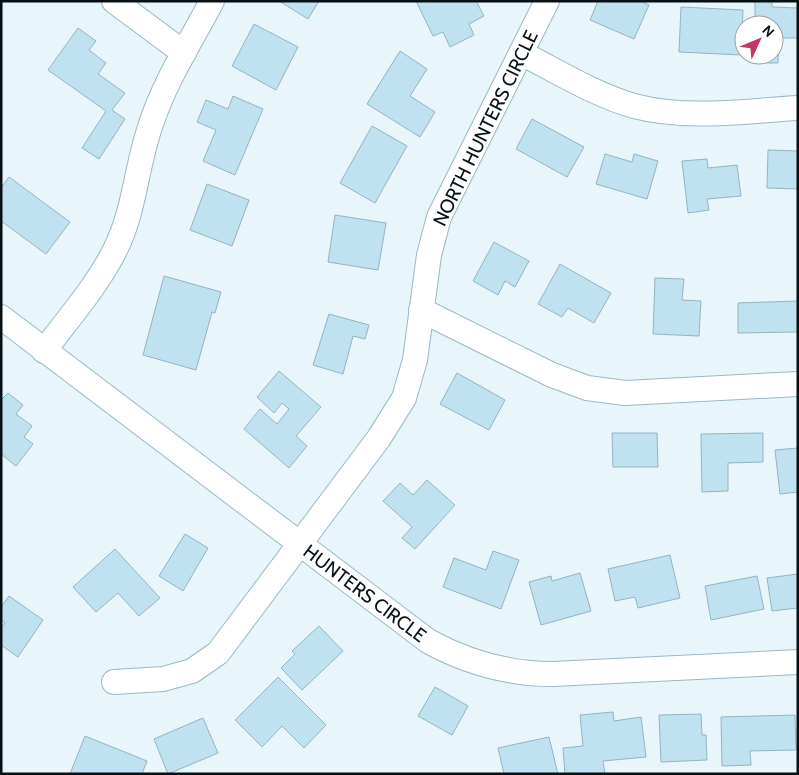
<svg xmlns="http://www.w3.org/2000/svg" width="799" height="775" font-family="Cabin,sans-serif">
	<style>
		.building { fill: #c0e1f0; stroke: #94b4c2 }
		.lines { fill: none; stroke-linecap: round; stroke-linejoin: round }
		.minor-casing { stroke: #99b9c7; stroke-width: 26 }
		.minor { stroke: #fff; stroke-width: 24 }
		.labels { text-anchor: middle; stroke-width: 4.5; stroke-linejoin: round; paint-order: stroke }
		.street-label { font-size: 19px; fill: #061116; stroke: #fff }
	</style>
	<rect width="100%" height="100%" fill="#e8f5fb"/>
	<g class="building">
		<path d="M279,1h40l-11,18z"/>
		<path d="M416,1h60l8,15 -15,8 5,11 -24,12 -7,-15 -10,4z"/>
		<path d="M598,1h42l9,4 -15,34 -44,-19z"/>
		<path d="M755,1h17v6l26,1v30h-19l-1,25h-23v-8h19v-30h-19z"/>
		<path d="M681,7l62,3 -2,45 -62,-3z"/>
		<path d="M254,24l44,23 -22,43 -44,-24z"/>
		<path d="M78,28l18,13 -7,9 17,13 -8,11 27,19 -13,17 13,9 -26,40 -17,-11 24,-37 -58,-41z"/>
		<path d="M400,51l27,18 -17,27 25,16 -15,25 -53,-33z"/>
		<path d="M233,96l30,13 -28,66 -32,-14 13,-31 -19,-8 9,-22 22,9z"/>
		<path d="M532,119l52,28 -17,30 -51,-28z"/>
		<path d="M372,126l35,20 -32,57 -35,-20z"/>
		<path d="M768,150l30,1v38l-31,-1z"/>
		<path d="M605,154l27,8 2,-8 24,7 -11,38 -51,-15z"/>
		<path d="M707,159l1,9 29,-3 4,31 -34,3 2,11 -21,3 -6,-52z"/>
		<path d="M9,177l61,45 -24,32 -45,-33v-33z"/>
		<path d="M207,184l42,16 -17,46 -42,-16z"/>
		<path d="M335,215l51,8 -8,47 -50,-8z"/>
		<path d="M494,242l35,19 -14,26 -10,-6 -7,14 -25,-14z"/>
		<path d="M560,264l51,29 -17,30 -26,-15 -6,9 -24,-13z"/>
		<path d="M164,276l57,16 -6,21 -3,-1 -16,58 -53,-15z"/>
		<path d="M655,278l29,1 -2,21 19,1 -2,35 -46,-2z"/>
		<path d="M798,301v31l-60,1v-30z"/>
		<path d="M329,314l40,11 -4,14 -12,-3 -10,38 -30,-9z"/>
		<path d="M279,371l42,36 -25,29 11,10 -18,22 -45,-39 16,-20 17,15 12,-15 -7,-6 -8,10 -17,-16z"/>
		<path d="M457,373l48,27 -16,30 -49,-26z"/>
		<path d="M8,393l15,12 -7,9 16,12 -8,11 9,7 -17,22 -15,-12v-54z"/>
		<path d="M612,433h45l1,34h-45z"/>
		<path d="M763,433v29l-35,1v28l-26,1 -1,-58z"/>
		<path d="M798,448v44l-18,2 -5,-44z"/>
		<path d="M427,480l28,25 -40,44 -13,-11 10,-11 -29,-26 17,-18 13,12z"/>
		<path d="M185,534l23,14 -25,43 -24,-15z"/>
		<path d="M115,549l45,49 -21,18 -21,-23 -22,19 -23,-25z"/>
		<path d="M493,551l26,9 -18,49 -58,-22 11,-29 32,12z"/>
		<path d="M670,555l10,43 -42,10 -3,-11 -20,4 -7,-32z"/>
		<path d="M580,573l11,38 -50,14 -12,-43 22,-6 1,5z"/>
		<path d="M798,574v34l-26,3 -5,-33z"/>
		<path d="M757,576l7,33 -53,11 -6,-34z"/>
		<path d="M9,596l34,24 -25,37 -17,-12v-17l4,-5 -4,-3v-13z"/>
		<path d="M319,626l24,25 -41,39 -21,-22 14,-14 -3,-3z"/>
		<path d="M278,677l48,48 -22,23 -22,-22 -20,21 -27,-27z"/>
		<path d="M435,687l33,19 -16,29 -34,-19z"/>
		<path d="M613,712l1,9 27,-4 5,40 -43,4 2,13h-40l-2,-26 20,-2 -3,-31z"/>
		<path d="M701,714l1,21h4l1,25 -46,2 -2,-47z"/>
		<path d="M795,715l1,35 -46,1 1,14 -29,1 -1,-49z"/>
		<path d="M203,718l15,35 -50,21 -14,-35z"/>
		<path d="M85,736l62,25 -5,13h-72z"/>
		<path d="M549,737l9,37h-54l-6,-26z"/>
	</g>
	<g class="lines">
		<defs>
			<g id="minor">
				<path d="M114,1l70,52"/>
				<path d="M521,53c36,18 74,42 113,53 53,14 111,5 164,2"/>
				<path d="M421,310l131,65 35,13 38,5 173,-9"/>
				<path d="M1,317l427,324c40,22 80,33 125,33l245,-12"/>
				<path d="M44,351c24,-32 52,-64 70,-99 21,-40 22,-86 37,-128 14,-43 40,-83 61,-123"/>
				<path d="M114,682l49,-3 29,-8 26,-18 161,-215 25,-40 11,-38 14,-105 10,-38 108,-216"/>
			</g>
		</defs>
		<use href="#minor" class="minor-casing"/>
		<use href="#minor" class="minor"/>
	</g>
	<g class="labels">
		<g class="street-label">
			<text transform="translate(485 128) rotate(-64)" y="7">NORTH HUNTERS CIRCLE</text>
			<text transform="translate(365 593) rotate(37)" y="7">HUNTERS CIRCLE</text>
		</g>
	</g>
	<rect width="799" height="775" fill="none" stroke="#061116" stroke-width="5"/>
	<g transform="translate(759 40) rotate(46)"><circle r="24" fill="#ffffff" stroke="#9ba0a2"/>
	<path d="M0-4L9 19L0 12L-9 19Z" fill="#c33562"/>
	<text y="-8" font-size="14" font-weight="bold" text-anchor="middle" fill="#061116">N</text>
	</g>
</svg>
